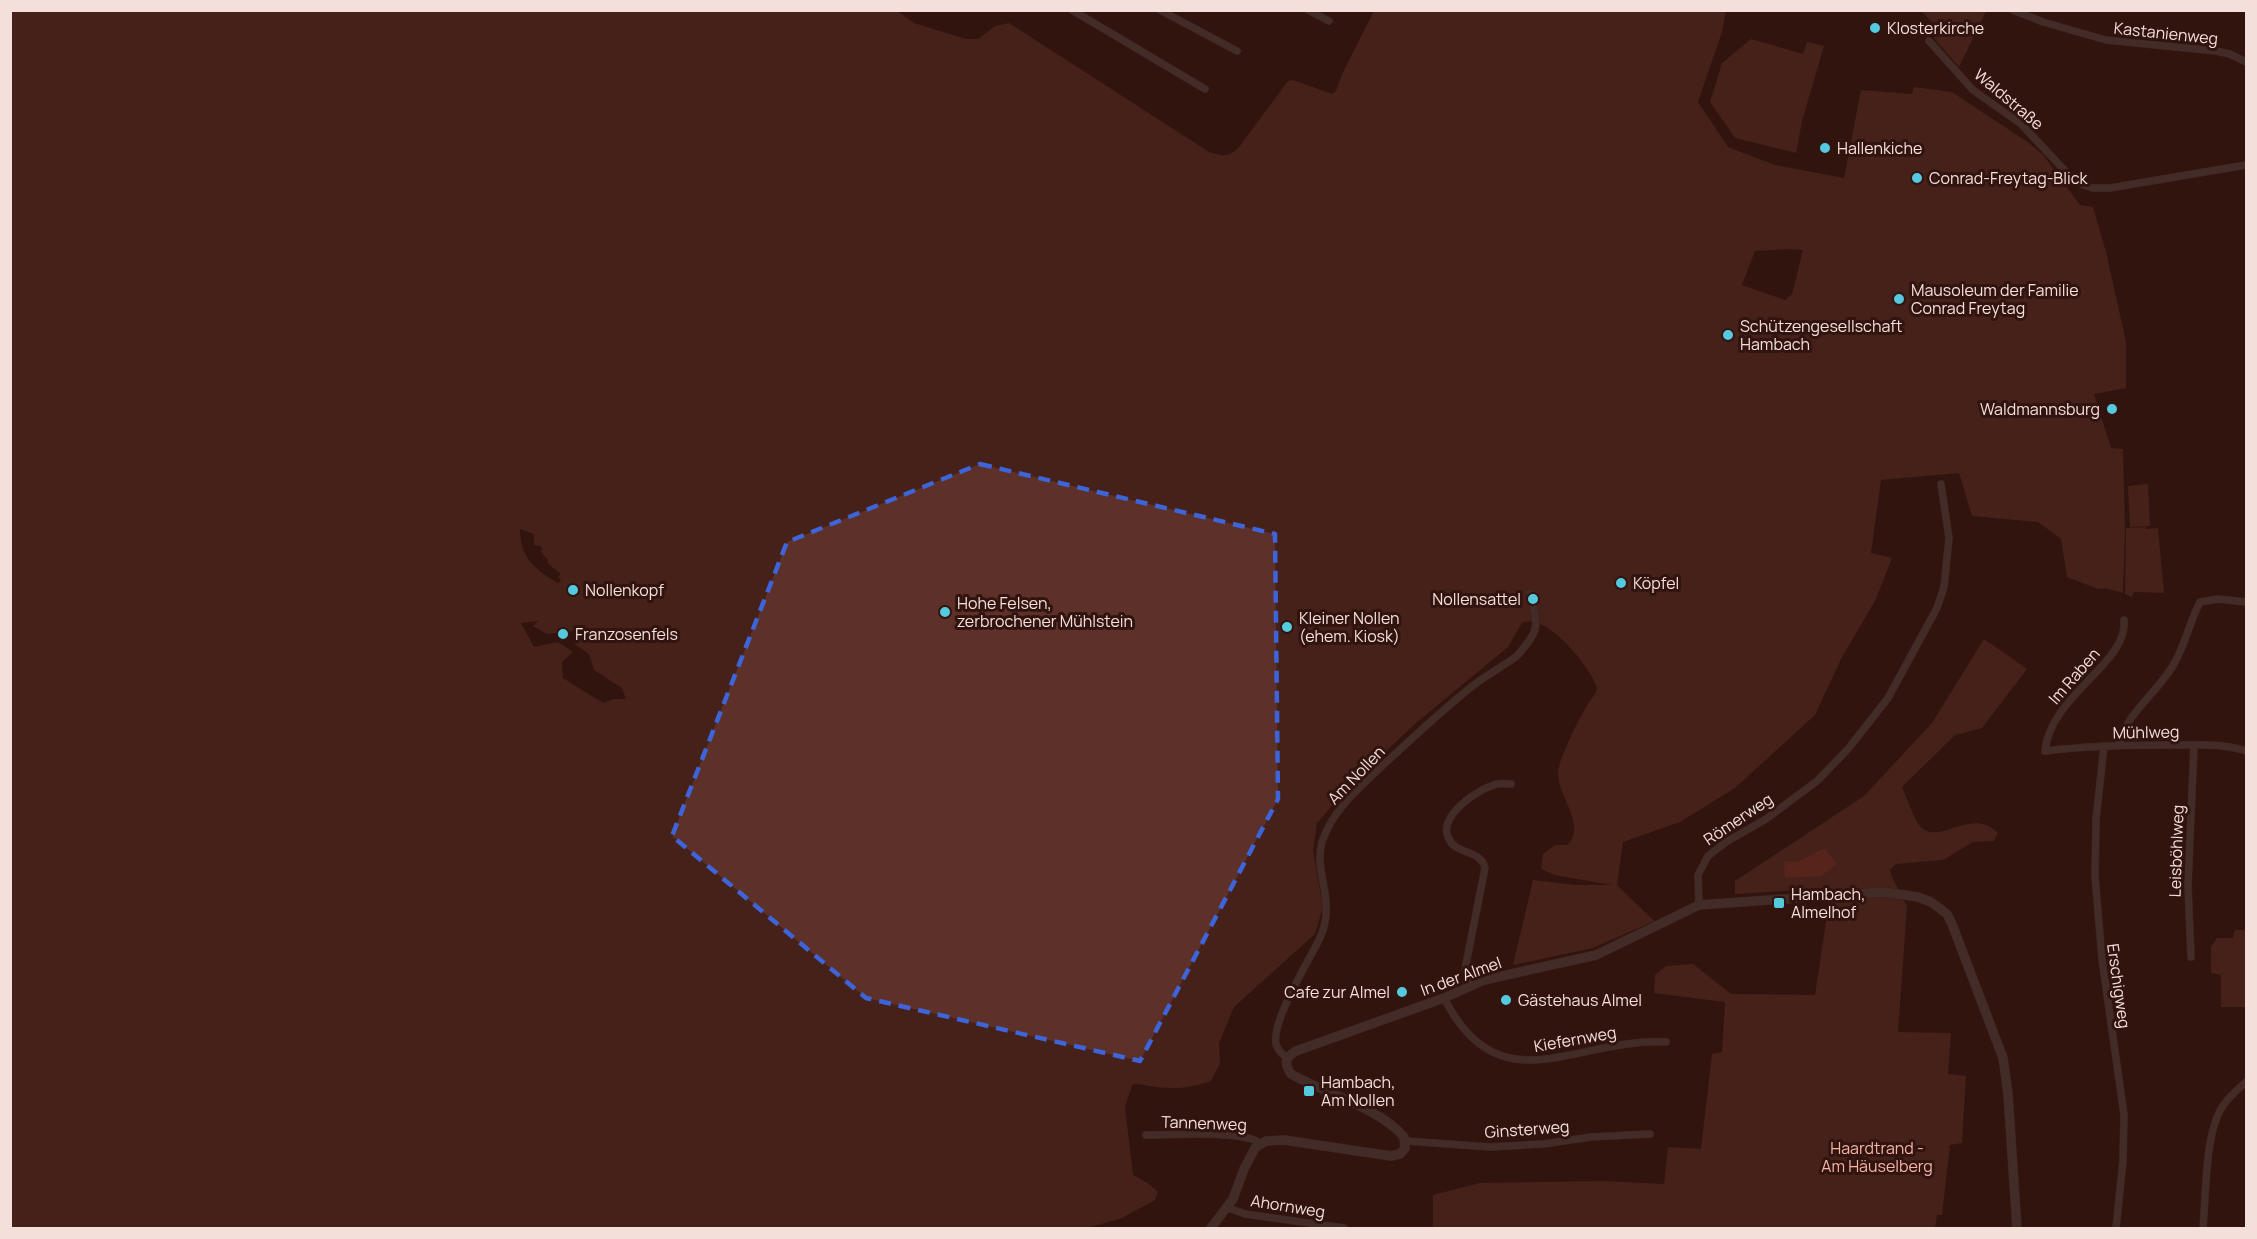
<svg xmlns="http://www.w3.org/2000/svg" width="2257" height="1239" font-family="Manrope,sans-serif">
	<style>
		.green { fill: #5d3129; fill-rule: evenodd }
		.water { fill: #83382c }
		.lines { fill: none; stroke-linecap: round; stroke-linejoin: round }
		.minor-casing { stroke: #4c302b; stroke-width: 8 }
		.tertiary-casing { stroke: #4c302b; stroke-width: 10 }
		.minor { stroke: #594946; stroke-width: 7 }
		.tertiary { stroke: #594946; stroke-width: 9 }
		.marked { fill: none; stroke: #3d64d8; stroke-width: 4.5; stroke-dasharray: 12 8; stroke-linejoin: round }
		.poi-dot { fill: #55cadf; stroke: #31140f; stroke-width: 2 }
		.labels { text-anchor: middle; stroke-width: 6; stroke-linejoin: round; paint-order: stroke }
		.poi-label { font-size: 16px; fill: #f4dfda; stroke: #31140f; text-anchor: start }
		.street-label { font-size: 16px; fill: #f4dfda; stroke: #31140f }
		.park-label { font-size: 16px; fill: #f7b3a6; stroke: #31140f }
	</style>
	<rect width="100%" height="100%" fill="#31140f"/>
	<g class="green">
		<path d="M896,10l18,13 52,16h12l17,-13 14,-3 200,129c12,4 20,6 30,-5l49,-66 5,-1 39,14 4,-3 7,-19 31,-61h352l-4,21 -24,70 30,45 47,18 69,13 17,-88 51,4 2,-7 38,5 77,51 15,13 36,49 13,2 13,45 20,90v46l-32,6 17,54 12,1 2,80 -2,64 -18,-5 -7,1 -31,-12 -6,-38 -23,-17 -66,-6 -13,-43 -78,7 -10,73 21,5 -17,43 -33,56 -27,58 -80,73 -55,34 -57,20 -6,43 37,36 -61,27 -80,17 20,-85 42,5h37l-58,-10 -13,-6 2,-15 12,-9h12c21,-19 -11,-51 -9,-74 2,-14 22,-55 30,-67 4,-6 7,-9 9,-16 -6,-20 -43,-65 -65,-66 -4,-1 -7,0 -10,1l-14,24 -92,76 -68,64 -31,36 -4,27 10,57 -8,27 -81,73 -15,36 1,20 -9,18c-29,10 -45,8 -74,3l-5,1 -7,22 8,68 16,9 9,8 -3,8 -33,18 -35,10h-1076l-1,-1217zM1790,249l13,1 -11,44 -7,6 -43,-15 13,-34zM520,529l14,5v11l8,2 -1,5 7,8 -1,2c4,6 10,7 14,13l-3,1 3,5 -3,2c-23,-13 -38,-26 -38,-54zM538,621l-5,5 14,8 26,-3 2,13 14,10 5,16 28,18 4,11h-13l-10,4 -40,-25 -1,-16 11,-10 -15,-10 -24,5 -13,-24z"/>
		<path d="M1921,11h65l-27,56 -25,-29 6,-8z"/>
		<path d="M1751,39l52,15 4,-12 17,4 -22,75 -6,32 -61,-15 -25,-36 12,-39z"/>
		<path d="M2148,484l2,42 -20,1 -2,-41z"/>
		<path d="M2146,527v2l12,-1 6,65 -30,-1 -2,5 -7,-3 1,-66z"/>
		<path d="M1984,639l43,30 -45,59 -27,7 -53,52c5,11 9,24 15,35 18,30 52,-18 81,11l-4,8 -21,1 -30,18 -47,4 -6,6 2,7 15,29 -9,126 53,1 -3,41 18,2 -4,67 -12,2 -8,70h-5l-2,13h-502v-33l47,-12 123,-2 61,3 4,-37 33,2 11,-95 10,-2 3,-50 -71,-9 1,-18 11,-9 27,-2 38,30 84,1 16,-107 -96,6v-13l129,-85 68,-73z"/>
		<path d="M2235,930h11v77h-25v-32l-10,-2v-26l6,-9h16z"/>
	</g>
	<path class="water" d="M1824,848l13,16 -16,12 -36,2 -1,-17 13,1z"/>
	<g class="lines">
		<defs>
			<g id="minor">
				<path d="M1072,10l133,79"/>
				<path d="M1160,10l77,41"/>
				<path d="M1308,10l21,11"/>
				<path d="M2013,10l30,12 63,18 110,11 14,3 16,8"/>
				<path d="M1929,41l44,49 48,34 49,52 11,8 12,4h17l136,-23"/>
				<path d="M2124,620c5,43 -74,75 -79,131 41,-5 81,-6 122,-6 27,0 54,-2 79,6"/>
				<path d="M2119,745c8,-34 40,-53 56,-83 11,-20 15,-41 25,-60l18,-3 28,3"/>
				<path d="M2104,746l-8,73 -1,57 7,83 22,156 -1,46 -7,67"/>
				<path d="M1699,905l-1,-30 10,-19 18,-14 40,-23 51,-38 31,-32 40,-51 49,-90 7,-21 5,-49 -8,-54"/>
				<path d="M2191,957l-3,-72 6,-140"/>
				<path d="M1468,987l-3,-18 20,-101c-5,-20 -30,-12 -37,-31 -9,-22 30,-48 49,-53 4,-1 9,0 14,0"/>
				<path d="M1444,998c56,110 131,39 222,44"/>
				<path d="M1287,1058c-5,-4 -9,-7 -11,-14 -5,-22 32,-82 43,-104 19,-39 -6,-65 3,-98 10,-31 35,-52 58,-74 31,-29 62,-58 95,-84 14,-10 28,-18 42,-28 24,-28 21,-29 13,-63"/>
				<path d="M1146,1135c23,0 98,-5 114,8"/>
				<path d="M1406,1141l84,6 53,-3 48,-7 59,-3"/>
				<path d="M1228,1208l17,6 99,14"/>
				<path d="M2203,1228c3,-32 2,-92 18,-119 6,-11 16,-19 25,-27"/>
			</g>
			<path id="tertiary" d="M1211,1228l22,-29 11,-30 11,-21 11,-7 18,-1 107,16 9,-2 5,-6 -1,-11c-24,-29 -80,-44 -113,-63 -7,-10 -6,-17 5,-23l148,-53 40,-18 112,-25 103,-50 184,-13 35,5 13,5 16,12 5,10 51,134 5,36 9,134"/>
		</defs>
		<use href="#minor" class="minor-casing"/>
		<use href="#tertiary" class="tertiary-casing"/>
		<use href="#minor" class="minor"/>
		<use href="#tertiary" class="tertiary"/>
	</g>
	<path d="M0 0H2257V1239H0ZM980,464l295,70 3,265 -138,262 -274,-63 -194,-162 115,-294z" fill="#31140f" fill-opacity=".55" fill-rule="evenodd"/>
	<path class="marked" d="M980,464l295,70 3,265 -138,262 -274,-63 -194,-162 115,-294z"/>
	<g class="poi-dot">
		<circle cx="1875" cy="28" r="6"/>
		<circle cx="1825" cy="148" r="6"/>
		<circle cx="1917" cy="178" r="6"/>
		<circle cx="1899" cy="299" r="6"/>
		<circle cx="1728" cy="335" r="6"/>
		<circle cx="2112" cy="409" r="6"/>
		<circle cx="1621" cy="583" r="6"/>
		<circle cx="573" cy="590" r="6"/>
		<circle cx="1533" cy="599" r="6"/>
		<circle cx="945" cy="612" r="6"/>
		<circle cx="1287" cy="627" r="6"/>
		<circle cx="563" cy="634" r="6"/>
		<rect x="1773" y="897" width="12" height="12" rx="3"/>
		<circle cx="1402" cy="992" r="6"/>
		<circle cx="1506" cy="1000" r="6"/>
		<rect x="1303" y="1085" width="12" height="12" rx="3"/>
	</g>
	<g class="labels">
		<g class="poi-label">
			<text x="1887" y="34">Klosterkirche</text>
			<text x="1837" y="154">Hallenkiche</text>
			<text x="1929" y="184">Conrad-Freytag-Blick</text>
			<text x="1911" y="296">Mausoleum der Familie<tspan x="1911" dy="18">Conrad Freytag</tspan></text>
			<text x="1740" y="332">Schützengesellschaft<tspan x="1740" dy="18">Hambach</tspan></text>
			<text x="2100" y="415" text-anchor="end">Waldmannsburg</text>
			<text x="1633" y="589">Köpfel</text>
			<text x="585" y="596">Nollenkopf</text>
			<text x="1521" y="605" text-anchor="end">Nollensattel</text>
			<text x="957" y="609">Hohe Felsen,<tspan x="957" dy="18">zerbrochener Mühlstein</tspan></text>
			<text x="1299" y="624">Kleiner Nollen<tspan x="1299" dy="18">(ehem. Kiosk)</tspan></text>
			<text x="575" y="640">Franzosenfels</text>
			<text x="1791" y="900">Hambach,<tspan x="1791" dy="18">Almelhof</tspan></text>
			<text x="1390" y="998" text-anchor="end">Cafe zur Almel</text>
			<text x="1518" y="1006">Gästehaus Almel</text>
			<text x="1321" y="1088">Hambach,<tspan x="1321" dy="18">Am Nollen</tspan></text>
		</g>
		<g class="street-label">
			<text transform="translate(2166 33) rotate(6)" y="6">Kastanienweg</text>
			<text transform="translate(2009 99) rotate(40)" y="6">Waldstraße</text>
			<text transform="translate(2074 676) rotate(-49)" y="6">Im Raben</text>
			<text transform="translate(2146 732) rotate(-1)" y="6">Mühlweg</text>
			<text transform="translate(1356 775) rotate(-46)" y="6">Am Nollen</text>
			<text transform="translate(1738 819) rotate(-34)" y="6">Römerweg</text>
			<text transform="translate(2176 851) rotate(-88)" y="6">Leisböhlweg</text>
			<text transform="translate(1461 976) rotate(-20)" y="6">In der Almel</text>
			<text transform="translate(2119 986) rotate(82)" y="6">Erschigweg</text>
			<text transform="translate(1575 1039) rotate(-10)" y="6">Kiefernweg</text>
			<text transform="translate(1204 1123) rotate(2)" y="6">Tannenweg</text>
			<text transform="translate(1527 1129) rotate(-4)" y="6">Ginsterweg</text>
			<text transform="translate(1288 1206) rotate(9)" y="6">Ahornweg</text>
		</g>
		<g class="park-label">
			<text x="1877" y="1154">Haardtrand -<tspan x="1877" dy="18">Am Häuselberg</tspan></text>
		</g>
	</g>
	<rect width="2257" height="1239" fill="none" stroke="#f4dfda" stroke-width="24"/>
</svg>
